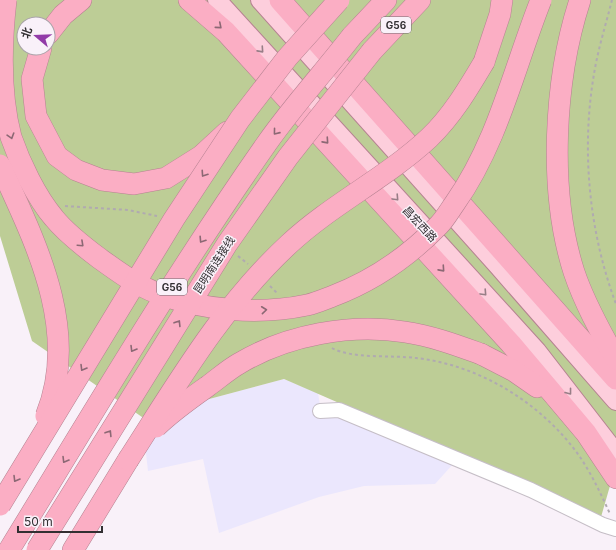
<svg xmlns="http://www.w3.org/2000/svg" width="616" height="550" font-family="Inter,'Noto Sans SC',sans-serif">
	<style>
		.commercial { fill: #ebe7fd }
		.green { fill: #bdcd96; fill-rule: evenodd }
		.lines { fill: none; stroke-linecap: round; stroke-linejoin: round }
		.minor-casing { stroke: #c5bec6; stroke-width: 16 }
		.major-casing { stroke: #b58291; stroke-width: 20 }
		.highway-casing { stroke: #b58291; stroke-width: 22 }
		.path { stroke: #b0aab0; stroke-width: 2; stroke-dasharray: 3 3; stroke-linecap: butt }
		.minor { stroke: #fff; stroke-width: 14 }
		.major { stroke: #fdcedc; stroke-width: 18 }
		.highway { stroke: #fbaec4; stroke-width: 21 }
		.highway-bridge-casing { stroke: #b58291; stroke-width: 22; stroke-linecap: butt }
		.highway-bridge { stroke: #fbaec4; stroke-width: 21 }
		.oneway { stroke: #8c6874 }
		.oneway2 { stroke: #987e87 }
		.labels { text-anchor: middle; stroke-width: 3; stroke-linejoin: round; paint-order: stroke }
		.shield { fill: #f9f1f9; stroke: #6e696e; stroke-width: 1 }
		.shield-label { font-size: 10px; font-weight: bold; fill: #322f32 }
		.street-label { font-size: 11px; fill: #322f32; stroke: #f9f1f9 }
	</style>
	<rect width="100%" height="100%" fill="#f9f1f9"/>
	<path class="commercial" d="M284,379l34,14 4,24 15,-2 117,48 -19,21 -71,2 -45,11 -100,36 -16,-74 -55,12 -6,-54z"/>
	<path class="green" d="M0,0h616v465l-15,52 -317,-138 -142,38 -110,-76 -32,-105zM24,24h24v24h-24z"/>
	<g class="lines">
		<defs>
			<path id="minor" d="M320,411l19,-1 192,80 72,35 13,4"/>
			<g id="major">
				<path d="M217,0l320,351 79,102"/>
				<path d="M260,0l238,266 118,135"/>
			</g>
			<g id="highway">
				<path d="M189,0l37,32 285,312 75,89 30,45"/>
				<path d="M280,0l336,379"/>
				<path d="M580,0c-26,80 -32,191 -6,272 10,30 26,59 42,87"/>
				<path d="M48,34l15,-19 18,-15"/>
				<path d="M352,36l34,-36"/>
				<path d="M41,48l-9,31 4,37 21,40 19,14 26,10 32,4 32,-6 35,-22 26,-24"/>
				<path d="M372,51l48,-51"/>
				<path d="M484,62l16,-48 2,-14"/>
				<path d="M481,354l33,17 23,16"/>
				<path d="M73,550l55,-90"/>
			</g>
		</defs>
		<use href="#minor" class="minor-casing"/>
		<use href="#major" class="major-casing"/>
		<use href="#highway" class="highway-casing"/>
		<g class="path">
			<path d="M612,0c-6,24 -14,49 -18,74 -13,76 -5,158 22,230"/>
			<path d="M65,206l63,4 29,6"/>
			<path d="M238,256l10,8"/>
			<path d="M270,286l7,7"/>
			<path d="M332,348c19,11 60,7 84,10 64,7 127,46 164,99 12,18 21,37 30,57"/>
		</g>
		<use href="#minor" class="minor"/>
		<use href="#major" class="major"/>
		<use href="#highway" class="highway"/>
		<defs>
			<g id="highway-bridge">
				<path d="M6,0c-5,44 -6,95 5,137 9,26 25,60 43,81 12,15 29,28 45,40 18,13 37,27 58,35 46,18 103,22 150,12 9,-2 18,-6 26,-9 42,-16 75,-39 106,-71 6,-6 11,-15 16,-22 43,-61 59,-135 86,-203"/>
				<path d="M0,165c35,77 81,165 46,251"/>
				<path d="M156,427c15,-15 35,-29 52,-41 11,-8 21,-17 32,-23 47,-28 111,-40 165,-31 27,4 51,13 76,22"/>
				<path d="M128,460c49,-76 94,-154 161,-216 43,-40 97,-66 140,-106 23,-22 39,-49 55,-76"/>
				<path d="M0,505l174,-286 66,-100 47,-61 52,-58"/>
				<path d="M9,550c84,-137 166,-276 258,-407 26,-37 57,-71 85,-107"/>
				<path d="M37,550l190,-306 61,-87 84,-106"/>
			</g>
		</defs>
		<use href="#highway-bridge" class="highway-bridge-casing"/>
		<use href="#highway-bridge" class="highway-bridge"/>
	</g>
	<defs><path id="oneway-chevron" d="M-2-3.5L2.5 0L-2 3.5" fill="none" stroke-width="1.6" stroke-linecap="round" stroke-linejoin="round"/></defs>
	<g class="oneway">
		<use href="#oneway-chevron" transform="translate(219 26) rotate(40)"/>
		<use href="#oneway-chevron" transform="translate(276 132) rotate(129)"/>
		<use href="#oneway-chevron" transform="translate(11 136) rotate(73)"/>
		<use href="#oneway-chevron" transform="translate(326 141) rotate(48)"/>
		<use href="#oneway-chevron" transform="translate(204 174) rotate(124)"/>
		<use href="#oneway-chevron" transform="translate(202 240) rotate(123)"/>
		<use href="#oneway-chevron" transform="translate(81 244) rotate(43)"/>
		<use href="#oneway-chevron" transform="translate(442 269) rotate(48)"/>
		<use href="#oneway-chevron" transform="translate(264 310) rotate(-6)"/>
		<use href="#oneway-chevron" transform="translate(178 323) rotate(-58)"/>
		<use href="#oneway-chevron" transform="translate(133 349) rotate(121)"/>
		<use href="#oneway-chevron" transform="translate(83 368) rotate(121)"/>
		<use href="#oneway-chevron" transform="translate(109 433) rotate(-58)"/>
		<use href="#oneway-chevron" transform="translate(65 460) rotate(121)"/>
		<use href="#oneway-chevron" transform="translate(16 479) rotate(121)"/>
	</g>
	<g class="oneway2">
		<use href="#oneway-chevron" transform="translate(261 50) rotate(48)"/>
		<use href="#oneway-chevron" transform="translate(396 198) rotate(47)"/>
		<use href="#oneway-chevron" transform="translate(484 293) rotate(47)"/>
		<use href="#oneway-chevron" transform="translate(569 392) rotate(52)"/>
	</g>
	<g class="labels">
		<g class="shield">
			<rect x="381" y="17" width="30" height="16" rx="3"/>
			<rect x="157" y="279" width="30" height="16" rx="3"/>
		</g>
		<g class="shield-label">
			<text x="396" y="29">G56</text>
			<text x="172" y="291">G56</text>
		</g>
		<g class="street-label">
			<text transform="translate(420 224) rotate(47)" y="4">昌宏西路</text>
			<text transform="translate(214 265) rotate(-57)" y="4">昆明南连接线</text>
		</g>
	</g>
	<g transform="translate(36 36) rotate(289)"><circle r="19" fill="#f9f1f9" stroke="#a9a3a9"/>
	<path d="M0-3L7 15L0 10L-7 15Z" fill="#923ba8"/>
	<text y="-6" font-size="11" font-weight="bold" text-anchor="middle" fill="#322f32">北</text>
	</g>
	<path d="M18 526v6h84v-6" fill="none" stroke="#322f32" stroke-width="2"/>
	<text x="24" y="526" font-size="12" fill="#322f32" stroke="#f9f1f9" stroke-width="3" paint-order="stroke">50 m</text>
</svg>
